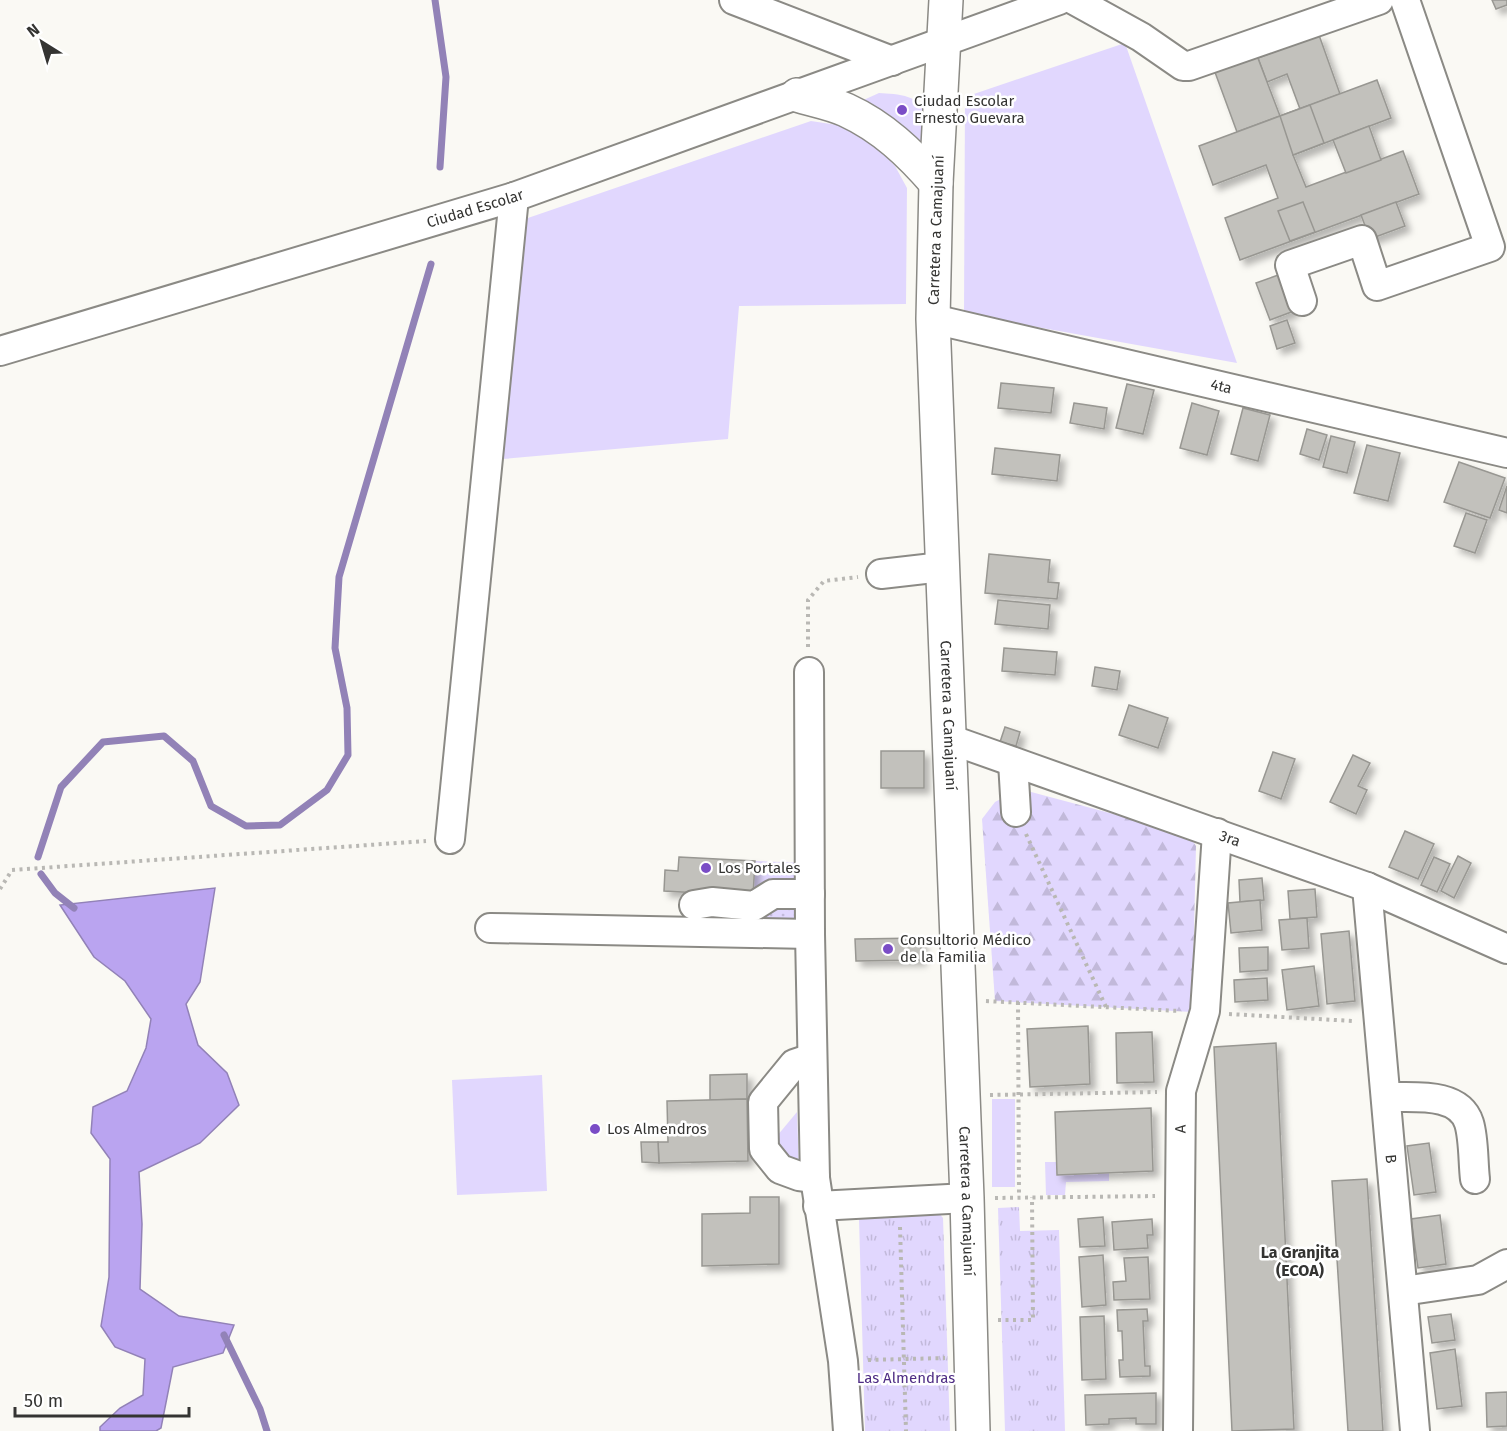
<svg xmlns="http://www.w3.org/2000/svg" width="1507" height="1431" font-family="'Fira Sans',sans-serif">
	<style>
		.grass { fill: url(#grass-dots) }
		.forest { fill: url(#forest-firs) }
		.park { fill: url(#park-tufts) }
		.garden { fill: #e1d7fe }
		.water { fill: #baa4f0; stroke: #9282b7; stroke-width: 1.5 }
		.lines { fill: none; stroke-linecap: round; stroke-linejoin: round }
		.stream { stroke: #9282b7; stroke-width: 7 }
		.building { fill: #c2c1bc; stroke: #989792; stroke-width: 1.5; filter: url(#shadow) }
		.minor-casing { stroke: #8b8a85; stroke-width: 32 }
		.major-casing { stroke: #8b8a85; stroke-width: 36 }
		.path { stroke: #b9b8b4; stroke-width: 4; stroke-dasharray: 3 4.5; stroke-linecap: butt }
		.minor { stroke: #fff; stroke-width: 28 }
		.major { stroke: #fff; stroke-width: 33 }
		.poi-dot { fill: #7a4dc6; stroke: #fff; stroke-width: 2 }
		.labels { text-anchor: middle; stroke-width: 5; stroke-linejoin: round; paint-order: stroke }
		.poi-label { font-size: 15px; fill: #343432; stroke: #fff; text-anchor: start }
		.street-label { font-size: 15px; fill: #343432; stroke: #fff }
		.park-label { font-size: 15px; fill: #4e2c84; stroke: #fff }
		.neighbourhood-label { font-size: 16px; font-weight: bold; fill: #343432; stroke: #fff }
	</style>
	<defs>
		<pattern id="grass-dots" width="8" height="8" patternUnits="userSpaceOnUse" patternTransform="scale(1.5)"><rect width="8" height="8" fill="#e1d7fe"/><path d="M2 2h.1M6 6h.1" fill="none" stroke="#c2b9da" stroke-width="1.8" stroke-linecap="round"/></pattern>
		<pattern id="forest-firs" width="22" height="20" patternUnits="userSpaceOnUse" patternTransform="scale(1.5)"><rect width="22" height="20" fill="#e1d7fe"/><path d="M5 1l3.5 6h-7zM16 11l3.5 6h-7z" fill="#c2b9da"/></pattern>
		<pattern id="park-tufts" width="24" height="20" patternUnits="userSpaceOnUse" patternTransform="scale(1.5)"><rect width="24" height="20" fill="#e1d7fe"/><path d="M3 7l-1-3M5 7V3M7 7l1-3M15 17l-1-3M17 17v-4M19 17l1-3" fill="none" stroke="#c2b9da"/></pattern>
		<filter id="shadow"><feDropShadow dx="5.5" dy="5.5" stdDeviation="3" flood-color="#0004"/></filter>
	</defs>
	<rect width="100%" height="100%" fill="#faf9f4"/>
	<path class="grass" d="M804,904v16h-43v-15z"/>
	<path class="forest" d="M1020,789l168,45 8,12 -4,166 -197,-11 -13,-182 13,-17z"/>
	<g class="park">
		<path d="M1019,1207l1,24 39,-1 6,201h-60l-7,-223z"/>
		<path d="M938,1212l5,6 7,213h-85l-6,-212 2,-3z"/>
	</g>
	<g class="garden">
		<path d="M1125,43l112,320 -273,-49 1,-217z"/>
		<path d="M879,93c18,1 45,2 47,24 1,9 -3,21 -4,30l-65,-44z"/>
		<path d="M811,121l33,5 25,12 26,28 12,22 -1,116 -167,2 -11,133 -225,20 22,-240z"/>
		<path d="M755,861l50,2 -2,22 -50,11z"/>
		<path d="M542,1075l5,116 -90,4 -5,-115z"/>
		<rect x="992" y="1099" width="23" height="88"/>
		<path d="M797,1112l2,57 -22,-20v-13z"/>
		<path d="M1045,1162h11l1,13 52,-3v9l-43,1 -1,13h-19z"/>
	</g>
	<path class="water" d="M215,888l-15,94 -14,22 12,41 29,28 12,32 -39,38 -61,29 3,52 -2,65 39,27 55,9 -11,28 -50,14 -12,61 -5,3h-56v-4l20,-19 23,-13 2,-36 -30,-12 -14,-21 8,-49 1,-118 -19,-26 2,-26 34,-16 19,-43 5,-29 -26,-38 -31,-24 -34,-52z"/>
	<g class="lines">
		<g class="stream">
			<path d="M435,0l11,77 -6,90"/>
			<path d="M38,857l23,-70 42,-45 61,-6 29,25 18,45 35,20 34,-1 47,-35 21,-35 -1,-47 -12,-60 4,-71 92,-313"/>
			<path d="M41,874l14,19 19,15"/>
			<path d="M224,1335l36,74 7,22"/>
		</g>
	</g>
	<g class="building">
		<path d="M1492,0h15v5l-11,4z"/>
		<path d="M1319,35l21,59 -40,15 -13,-35 -20,8 -9,-24z"/>
		<path d="M1251,40l29,76 -43,16 -28,-76z"/>
		<path d="M1377,80l14,38 -98,37 13,32 97,-36 16,43 -179,66 -15,-42 53,-20 -12,-33 -53,20 -14,-39z"/>
		<path d="M1310,105l14,38 -31,12 -13,-39z"/>
		<path d="M1369,126l12,34 -35,13 -13,-33z"/>
		<path d="M1303,202l12,30 -25,9 -12,-30z"/>
		<path d="M1396,202l9,24 -35,13 -9,-24z"/>
		<path d="M1281,274l13,37 -24,9 -14,-37z"/>
		<path d="M1287,320l8,23 -18,6 -7,-23z"/>
		<path d="M1001,383l53,5 -3,25 -53,-5z"/>
		<path d="M1127,384l27,6 -11,44 -27,-6z"/>
		<path d="M1074,403l33,5 -3,21 -34,-6z"/>
		<path d="M1192,403l27,8 -12,44 -27,-7z"/>
		<path d="M1243,408l27,7 -12,46 -27,-7z"/>
		<path d="M1307,429l20,6 -8,25 -19,-6z"/>
		<path d="M1331,436l24,6 -8,31 -24,-6z"/>
		<path d="M1367,445l33,8 -12,48 -34,-8z"/>
		<path d="M995,448l65,7 -3,26 -65,-7z"/>
		<path d="M1459,462l46,16 -15,40 -46,-16z"/>
		<path d="M1507,486v27l-8,-3z"/>
		<path d="M1466,513l21,7 -12,33 -21,-7z"/>
		<path d="M989,554l61,6 -2,22 11,1 -2,16 -72,-6z"/>
		<path d="M998,600l52,5 -2,24 -53,-5z"/>
		<path d="M1004,648l53,4 -2,23 -53,-4z"/>
		<path d="M1095,667l25,4 -3,19 -25,-4z"/>
		<path d="M1129,705l39,13 -10,30 -39,-13z"/>
		<path d="M1005,727l15,5 -4,14 -16,-4z"/>
		<rect x="881" y="751" width="43" height="37"/>
		<path d="M1273,752l22,7 -14,40 -22,-8z"/>
		<path d="M1353,755l17,8 -12,23 9,4 -11,24 -26,-12z"/>
		<path d="M1405,831l29,13 -16,35 -29,-12z"/>
		<path d="M1458,856l13,7 -17,35 -13,-7z"/>
		<path d="M679,857l76,4 -2,35 -89,-5 1,-21 13,1z"/>
		<path d="M1434,857l16,7 -13,28 -16,-7z"/>
		<path d="M1262,878l2,22 -24,2 -1,-22z"/>
		<path d="M1315,889l2,28 -27,2 -2,-28z"/>
		<path d="M1260,900l2,30 -31,3 -3,-30z"/>
		<path d="M1307,918l2,30 -27,2 -3,-30z"/>
		<path d="M1349,931l6,70 -28,3 -6,-70z"/>
		<path d="M921,938v22l-65,1 -1,-22z"/>
		<path d="M1268,947v23l-28,2 -1,-24z"/>
		<path d="M1314,966l5,40 -32,4 -5,-40z"/>
		<path d="M1267,978l1,22 -33,2 -1,-22z"/>
		<path d="M1088,1026l2,58 -60,3 -3,-58z"/>
		<path d="M1152,1032l2,50 -37,1 -1,-50z"/>
		<path d="M1276,1043l18,386 -62,2 -18,-384z"/>
		<path d="M747,1074v25l-37,1v-25z"/>
		<path d="M747,1099l1,62 -89,2 -1,-21h10l-1,-41z"/>
		<path d="M1151,1108l2,63 -96,4 -2,-63z"/>
		<path d="M641,1142h17l1,21 -17,-1z"/>
		<path d="M1429,1143l7,49 -22,3 -7,-49z"/>
		<path d="M1367,1179l16,252h-35l-16,-250z"/>
		<path d="M750,1197h29v67l-77,2v-52l48,-1z"/>
		<path d="M1440,1215l6,49 -28,4 -7,-49z"/>
		<path d="M1103,1217l2,29 -25,1 -2,-28z"/>
		<path d="M1152,1219l1,16h-6l1,13 -34,2 -2,-28z"/>
		<path d="M1103,1255l3,50 -24,2 -3,-50z"/>
		<path d="M1148,1257l2,42 -36,1 -1,-18 13,-1 -2,-23z"/>
		<path d="M1147,1309l1,12h-5l2,45h5v10l-30,1 -1,-17h4l-1,-29h-4l-1,-21z"/>
		<path d="M1451,1314l4,26 -23,3 -4,-26z"/>
		<path d="M1104,1316l2,63 -24,1 -2,-63z"/>
		<path d="M1455,1349l7,57 -25,3 -7,-56z"/>
		<path d="M1507,1392v34l-20,1 -1,-34z"/>
		<path d="M1156,1393v31h-20v-6l-27,1v5l-23,1 -1,-30z"/>
	</g>
	<g class="lines">
		<defs>
			<g id="minor">
				<path d="M734,0l158,61"/>
				<path d="M1074,0l67,37 42,29h6l190,-66"/>
				<path d="M1302,301l-12,-36 72,-25 15,46 113,-39 -85,-247"/>
				<path id="s1" d="M933,319l574,134"/>
				<path id="s2" d="M0,351l514,-154 545,-197"/>
				<path d="M881,574l61,-7"/>
				<path d="M809,672l1,262 5,244 28,183 5,70"/>
				<path id="s3" d="M949,739l418,148 140,62"/>
				<path d="M1013,762l3,50"/>
				<path d="M450,839l64,-642"/>
				<path id="s4" d="M1367,887l48,544"/>
				<path d="M694,905l18,-3 42,4 19,-12h37"/>
				<path d="M490,928l320,6"/>
				<path d="M812,1058l-18,6 -31,38 1,47 16,20 19,7 16,2"/>
				<path d="M1386,1097c26,1 73,-6 83,26 5,16 4,40 6,56"/>
				<path d="M818,1206l149,-8"/>
				<path d="M1403,1291l75,-11 29,-16"/>
				<path id="s5" d="M1178,1431l3,-340 24,-80 12,-178"/>
			</g>
			<g id="major">
				<path id="s6" d="M946,0l-10,183 -3,136 34,879 6,233"/>
				<path d="M797,95c16,5 34,8 49,15 37,17 64,43 90,73"/>
			</g>
		</defs>
		<use href="#minor" class="minor-casing"/>
		<use href="#major" class="major-casing"/>
		<g class="path">
			<path d="M808,647v-47l16,-19 34,-4"/>
			<path d="M1026,834l80,173"/>
			<path d="M0,889l12,-19 414,-29"/>
			<path d="M986,1001l194,10"/>
			<path d="M1018,1002l1,195"/>
			<path d="M1229,1014l124,7"/>
			<path d="M990,1095l167,-3"/>
			<path d="M995,1198l160,-2"/>
			<path d="M900,1227l6,204"/>
			<path d="M998,1320h35l-1,-123"/>
			<path d="M868,1360l77,-2"/>
		</g>
		<use href="#minor" class="minor"/>
		<use href="#major" class="major"/>
	</g>
	<g class="poi-dot">
		<circle cx="902" cy="110" r="6"/>
		<circle cx="706" cy="868" r="6"/>
		<circle cx="888" cy="949" r="6"/>
		<circle cx="595" cy="1129" r="6"/>
	</g>
	<g class="labels">
		<g class="poi-label">
			<text x="914" y="106">Ciudad Escolar<tspan x="914" dy="17">Ernesto Guevara</tspan></text>
			<text x="718" y="873">Los Portales</text>
			<text x="900" y="945">Consultorio Médico<tspan x="900" dy="17">de la Familia</tspan></text>
			<text x="607" y="1134">Los Almendros</text>
		</g>
		<g class="street-label">
			<text dy="5" stroke="none"><textPath href="#s2" startOffset="496">Ciudad Escolar</textPath></text>
			<text transform="translate(936 230) rotate(-88)" y="5">Carretera a Camajuaní</text>
			<text dy="5" stroke="none"><textPath href="#s1" startOffset="296">4ta</textPath></text>
			<text dy="5" stroke="none"><textPath href="#s6" startOffset="716">Carretera a Camajuaní</textPath></text>
			<text dy="5" stroke="none"><textPath href="#s3" startOffset="298">3ra</textPath></text>
			<text dy="5" stroke="none"><textPath href="#s5" startOffset="302">A</textPath></text>
			<text dy="5" stroke="none"><textPath href="#s4" startOffset="273">B</textPath></text>
			<text dy="5" stroke="none"><textPath href="#s6" startOffset="1202">Carretera a Camajuaní</textPath></text>
		</g>
		<g class="park-label">
			<text x="906" y="1383">Las Almendras</text>
		</g>
		<g class="neighbourhood-label">
			<text x="1300" y="1258">La Granjita<tspan x="1300" dy="18">(ECOA)</tspan></text>
		</g>
	</g>
	<g transform="translate(42 42) rotate(323)" stroke="#ffffff" stroke-width="4.5" paint-order="stroke">
	<path d="M0-4.5L10 22L0 15L-10 22Z" fill="#343432"/>
	<text y="-9" font-size="16" font-weight="bold" text-anchor="middle" fill="#343432">N</text>
	</g>
	<path d="M15 1407v9h174v-9" fill="none" stroke="#343432" stroke-width="3"/>
	<text x="24" y="1407" font-size="18" fill="#343432" stroke="#ffffff" stroke-width="4.5" paint-order="stroke">50 m</text>
</svg>
